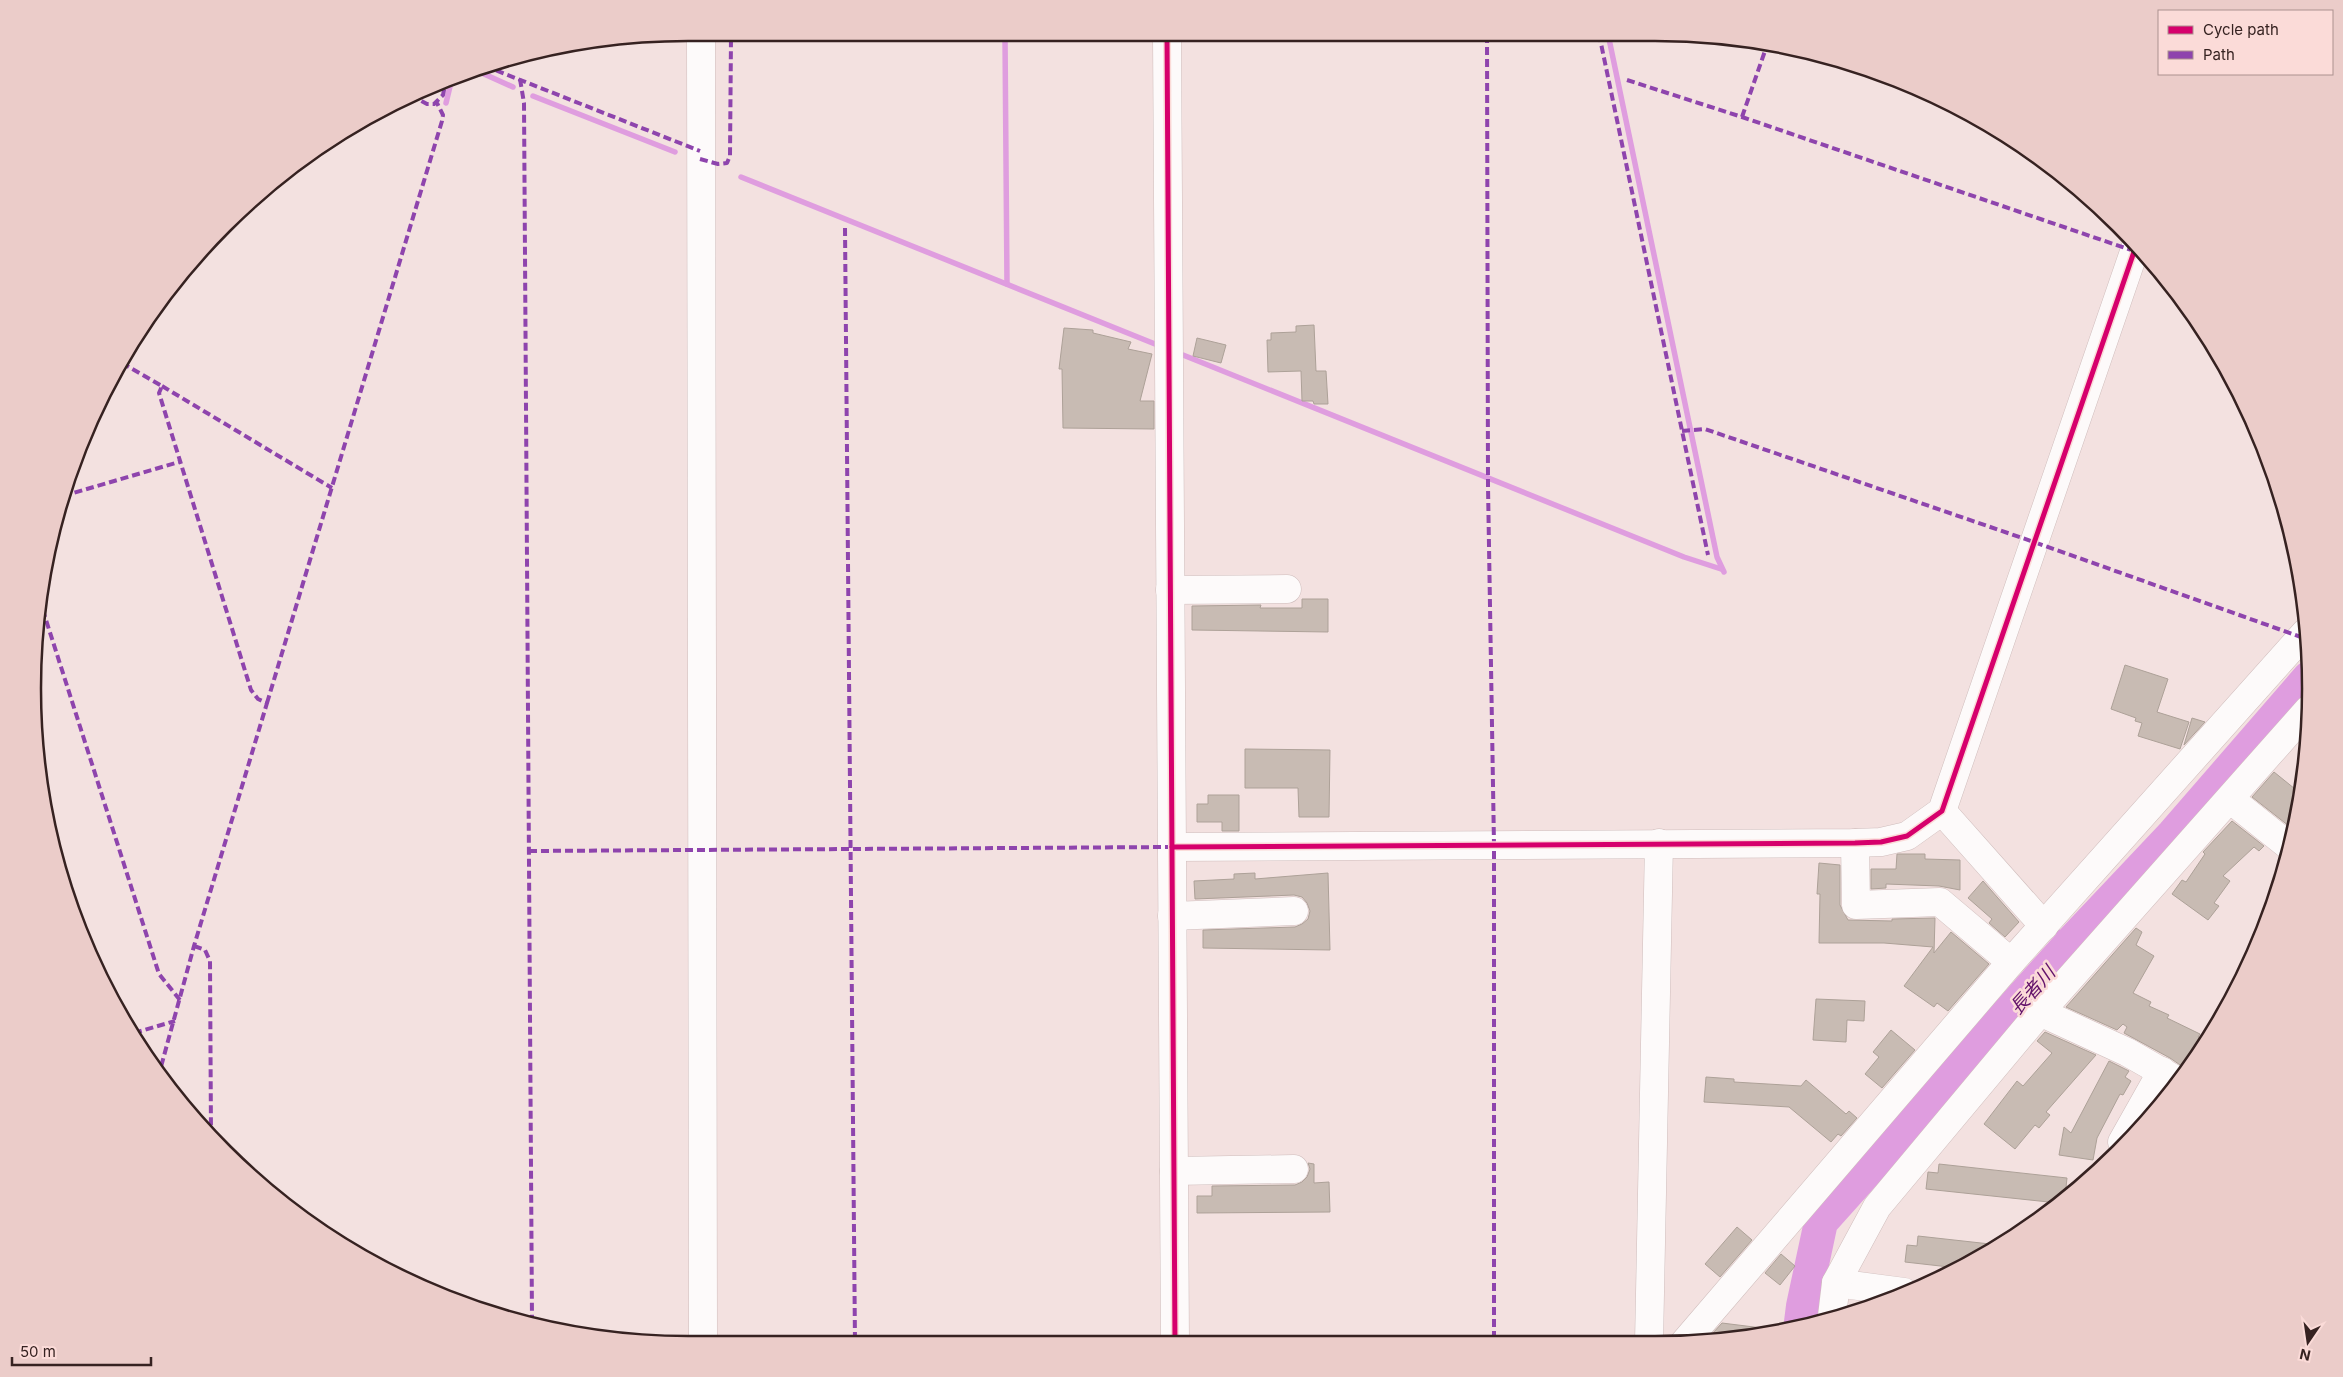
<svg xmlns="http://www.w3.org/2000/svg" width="2343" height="1377" font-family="Inter,'Noto Sans JP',sans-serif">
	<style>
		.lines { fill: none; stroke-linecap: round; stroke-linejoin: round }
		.stream { stroke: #df9ddf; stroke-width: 5.5 }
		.river { stroke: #df9ddf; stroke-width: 34 }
		.building { fill: #c8bbb3; stroke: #ada198 }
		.minor-casing { stroke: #cfbdbc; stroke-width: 29 }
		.minor { stroke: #fdfafa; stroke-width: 28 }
		.quiet { stroke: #8e44ad; stroke-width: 4; stroke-dasharray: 8 4; stroke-linecap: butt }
		.cycleway-casing { stroke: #fbdbd8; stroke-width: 8 }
		.cycleway { stroke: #d6006c; stroke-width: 5 }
		.labels { text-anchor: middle; stroke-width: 5; stroke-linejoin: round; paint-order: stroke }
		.water-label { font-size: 19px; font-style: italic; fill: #62116a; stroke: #fbdbd8 }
		.rim { fill: none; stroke: #362221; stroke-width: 2.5 }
	</style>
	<rect width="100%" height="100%" fill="#f3e1e0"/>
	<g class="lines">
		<g class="stream">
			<path d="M1608,34l109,523 7,15"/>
			<path d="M1005,37l2,247"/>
			<path d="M473,69l40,18"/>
			<path d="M533,96l142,56"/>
			<path d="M446,103l6,-25"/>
			<path d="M741,177l414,167"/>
			<path d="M1183,355l501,202 37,12"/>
			<path d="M2057,931l14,12"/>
		</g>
		<path class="river" d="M1801,1322l2,-16 18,-84 250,-279 102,-108 136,-157"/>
	</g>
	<g class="building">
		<path d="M1314,325l2,46h10l2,33h-14l-1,-3h-11l-1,-30 -33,1 -1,-32h4v-7l25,-1v-6z"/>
		<path d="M1064,328l29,2v3l38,9 -3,7 24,5 -12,47h14v28l-91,-1 -1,-59h-3z"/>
		<path d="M1197,338l29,7 -5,18 -28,-7z"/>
		<path d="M1302,599h26v33l-136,-2v-24l69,-1 -1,3h42z"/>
		<path d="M2125,665l43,14 -11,33 32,10 -9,27 -42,-13 4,-13 -7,-2 1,-3 -25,-9z"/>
		<path d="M2192,718l13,4 -21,23z"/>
		<path d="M1245,749l85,1 -1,67h-30l-1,-29h-53z"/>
		<path d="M2274,772l26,21 -2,24 -4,13 -42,-33z"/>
		<path d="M1208,795h31v36h-17v-9h-25v-18h11z"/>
		<path d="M2232,821l32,25 -5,5 -5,-4 -31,29 7,5 -16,22 5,3 -11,14 -36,-26 10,-14 4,2 19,-28 -2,-2z"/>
		<path d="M1897,854h28v5l35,1v30l-21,-4 -53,-2v4l-15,1v-20h25z"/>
		<path d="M1819,863l21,2v40l8,15 44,1v-2l43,-1 -1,35 17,-21 38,32 -41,47 -11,-8 -3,4 -30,-21 29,-39 -49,-4h-65l1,-49h-3z"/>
		<path d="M1255,873v6l73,-6 2,77 -127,-2v-18l92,-3 7,-3 6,-5 2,-8 -3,-8 -5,-6 -8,-2 -99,4 -1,-18 40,-2v-5z"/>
		<path d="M1983,881l36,41 -14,15 -16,-14 3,-4 -24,-21z"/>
		<path d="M2136,928l6,4 -6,13 18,11 -21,37 18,9 -2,4 20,9 -2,3 33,16 -2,3 8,5 -6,11 -14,16 -16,-11 -46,-25 3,-6 -4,-3 -6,6 -51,-23z"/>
		<path d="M1816,999l49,2 -1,20 -17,-1 -1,22 -33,-2z"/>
		<path d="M1891,1030l24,20 -33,38 -17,-14 14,-17 -6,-5z"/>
		<path d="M2045,1032l51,23 -50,57 4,3 -11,13 -4,-3 -20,24 -31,-25 33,-43 6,5 29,-33 -15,-12z"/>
		<path d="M2109,1061l20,10 -4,6 6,4 -8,14 -3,-1 -23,44 -4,22 -34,-5 5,-28 7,6z"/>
		<path d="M1706,1077l28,2v3l67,4 5,-6 40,34 3,-3 8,7 -16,18 -3,-2 -7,8 -42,-35 -85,-5z"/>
		<path d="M1308,1163l6,1v19l15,-1 1,30 -133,1v-17h15v-10l83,-1 7,-3 5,-5 3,-8z"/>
		<path d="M1939,1164l128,14 -2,19 -7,6 -132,-14 2,-17 10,1z"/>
		<path d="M1737,1227l15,13 -32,37 -15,-13z"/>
		<path d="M1918,1236l81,9 -17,12 -24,11 -53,-6 2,-17 10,1z"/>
		<path d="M1781,1254l14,12 -15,19 -15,-12z"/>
		<path d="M1722,1323l40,5v2l-51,10 1,-6z"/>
	</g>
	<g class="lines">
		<defs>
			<g id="minor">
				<path d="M1167,36l8,1307"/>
				<path d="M701,38l2,1305"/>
				<path d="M1170,590l117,-1"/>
				<path d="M2230,799l59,47"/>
				<path d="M1942,811l102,115"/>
				<path d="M1855,843l1,62 84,-3 71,60"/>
				<path d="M1172,847l683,-4 26,-1 26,-6 35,-25 194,-565"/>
				<path d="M1172,916l122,-5"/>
				<path d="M2040,1012l87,40 49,28"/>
				<path d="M2122,1142l40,-71"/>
				<path d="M1174,1171l120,-2"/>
				<path d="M1836,1283l68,9"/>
				<path d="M1832,1316l4,-33 41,-76 163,-195 268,-302"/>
				<path d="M1649,1343l10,-500"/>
				<path d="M1684,1343l327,-381 294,-329"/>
			</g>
		</defs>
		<use href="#minor" class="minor-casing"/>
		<use href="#minor" class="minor"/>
		<g class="quiet">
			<path d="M1599,34l109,521"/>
			<path d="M1487,35l1,451 6,359v498"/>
			<path d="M485,66l215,85"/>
			<path d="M520,79l4,24 8,1217"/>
			<path d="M1627,80l115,37 392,134"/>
			<path d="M411,95l16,9h7l9,-9 3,-15"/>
			<path d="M1742,117l24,-69"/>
			<path d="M700,159l18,5 9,-1 3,-7 1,-118"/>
			<path d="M845,228l10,1115"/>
			<path d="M122,363l40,23 -3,7 92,297 7,9 9,4 -73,243 -35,128"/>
			<path d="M162,386l170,102"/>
			<path d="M1682,431l23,-2 329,113 267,95"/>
			<path d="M63,496l116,-34"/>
			<path d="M39,598l120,376 21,26"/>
			<path d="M267,703l175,-582 1,-6 -6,-12"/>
			<path d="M529,851l643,-4"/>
			<path d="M194,946l11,4 5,11 1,175"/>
			<path d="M134,1033l41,-12"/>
		</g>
		<defs>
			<g id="cycleway">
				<path d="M1167,36l8,1307"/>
				<path d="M1172,847l683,-4 26,-1 26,-6 35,-25 194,-565"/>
			</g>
		</defs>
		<use href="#cycleway" class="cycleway-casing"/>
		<use href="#cycleway" class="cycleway"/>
	</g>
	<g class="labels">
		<g class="water-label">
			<text transform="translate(2032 990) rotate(-48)" y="7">長者川</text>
		</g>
	</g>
	<path d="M0 0H2343V1377H0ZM688 41H1655A647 647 0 0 1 2302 688V689A647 647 0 0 1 1655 1336H688A647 647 0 0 1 41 689V688A647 647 0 0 1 688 41Z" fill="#ebccc9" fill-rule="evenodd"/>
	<path class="rim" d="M688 41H1655A647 647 0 0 1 2302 688V689A647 647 0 0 1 1655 1336H688A647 647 0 0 1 41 689V688A647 647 0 0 1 688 41Z"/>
	<rect x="2158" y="10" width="175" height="65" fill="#fbdbd8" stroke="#ac918f"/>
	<rect x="2168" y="26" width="25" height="8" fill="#d6006c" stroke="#ac918f"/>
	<text x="2203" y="35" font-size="15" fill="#362221">Cycle path</text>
	<rect x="2168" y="51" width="25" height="8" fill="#8e44ad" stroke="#ac918f"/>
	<text x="2203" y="60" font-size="15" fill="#362221">Path</text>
	<g transform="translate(2308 1342) rotate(193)" stroke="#fbdbd8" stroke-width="4" paint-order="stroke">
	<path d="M0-4L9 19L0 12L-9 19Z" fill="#362221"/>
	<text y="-8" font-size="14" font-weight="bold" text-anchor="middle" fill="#362221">N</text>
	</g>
	<path d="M12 1357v8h139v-8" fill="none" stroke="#362221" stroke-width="2.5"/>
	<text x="20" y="1357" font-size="15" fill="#362221" stroke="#fbdbd8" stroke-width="4" paint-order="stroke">50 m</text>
</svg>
